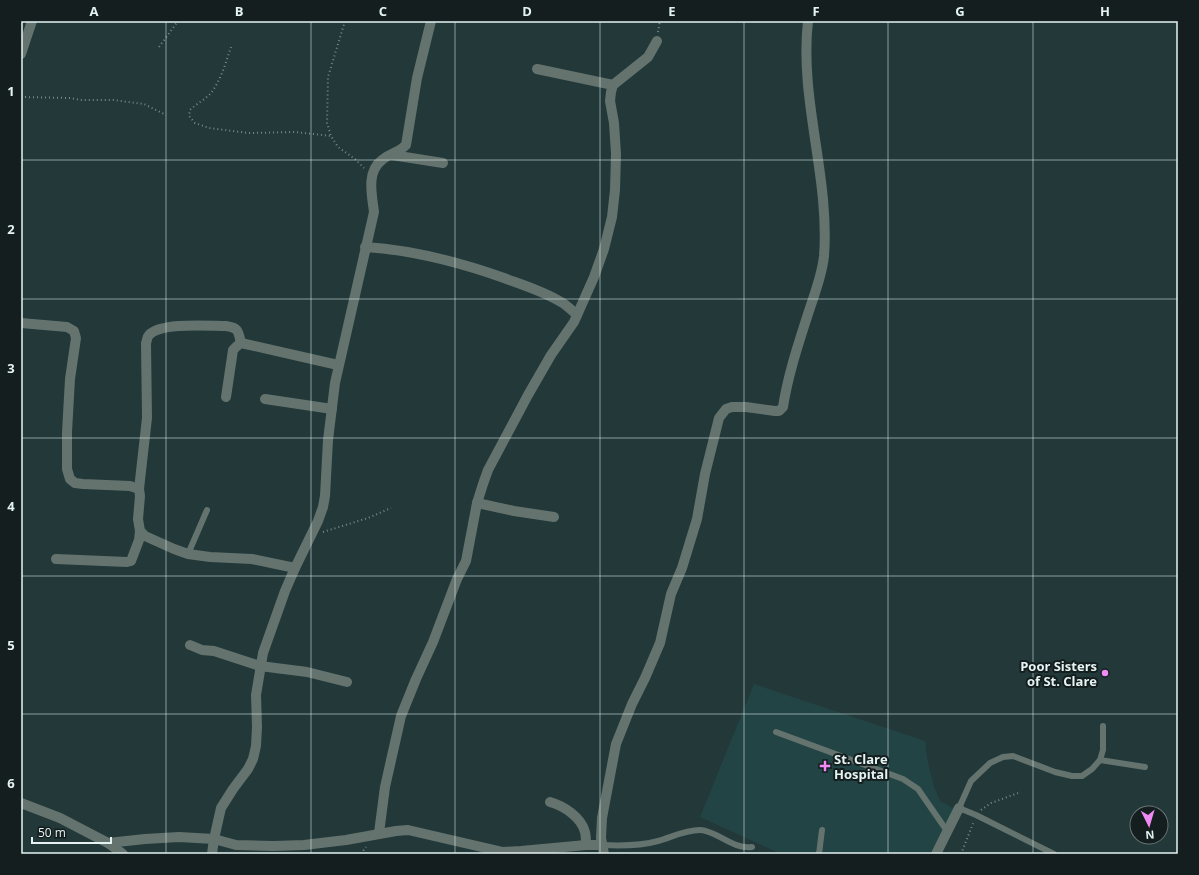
<svg xmlns="http://www.w3.org/2000/svg" width="1199" height="875" font-family="'Open Sans',sans-serif">
	<style>
		.built { fill: #234445 }
		.lines { fill: none; stroke-linecap: round; stroke-linejoin: round }
		.path { stroke: #77898a; stroke-width: 2; stroke-dasharray: 1 3; stroke-linecap: butt }
		.service { stroke: #64736e; stroke-width: 6 }
		.minor { stroke: #64736e; stroke-width: 10 }
		.grid { fill: none; stroke: #e5f3f3; stroke-width: 1; stroke-opacity: 0.55 }
		.poi-dot { fill: #f08bf6; stroke: #141e1e; stroke-width: 1.5 }
		.labels { text-anchor: middle; stroke-width: 4; stroke-linejoin: round; paint-order: stroke }
		.poi-label { font-size: 13px; font-weight: bold; fill: #e5f3f3; stroke: #141e1e; text-anchor: end }
		.neatline { fill: none; stroke: #e5f3f3; stroke-width: 1.5 }
		.grid-label { font-size: 13px; text-anchor: middle; font-weight: bold; fill: #e5f3f3 }
	</style>
	<rect width="100%" height="100%" fill="#223839"/>
	<path class="built" d="M754,684l171,57 2,17 7,29 6,14 14,8 -24,45h-149l-81,-37z"/>
	<g class="lines">
		<g class="path">
			<path d="M345,21l-17,56 -1,46 4,13 7,11 17,12 9,9"/>
			<path d="M658,32l2,-11"/>
			<path d="M159,47l19,-26"/>
			<path d="M231,47c-5,15 -10,33 -20,46 -5,6 -15,11 -21,17l-1,6 6,7 14,5 40,5 46,-1 36,4"/>
			<path d="M21,97l49,1 11,2h32l31,4 22,11"/>
			<path d="M323,532l45,-14 23,-10"/>
			<path d="M981,810l10,-7 30,-11"/>
			<path d="M361,854l5,-7"/>
			<path d="M961,854l13,-33"/>
		</g>
		<g class="service">
			<path d="M188,554l19,-44"/>
			<path d="M776,732l127,47 15,10 29,42"/>
			<path d="M1100,760l45,7"/>
			<path d="M602,845c19,1 38,1 56,-4 14,-4 27,-11 42,-11 16,0 33,20 52,17"/>
			<path d="M819,854l3,-24"/>
			<path d="M1054,854l-78,-39 -17,-7 12,-27 19,-18 13,-6 10,-1 42,16 17,4h10l10,-7 8,-9 3,-10v-24"/>
		</g>
		<g class="minor">
			<path d="M21,54l11,-33"/>
			<path d="M537,69l76,16"/>
			<path d="M392,155l51,8"/>
			<path d="M365,247c49,3 94,15 139,31 19,7 39,13 57,24 6,3 11,9 16,13"/>
			<path d="M21,323l46,4 7,4 2,7 -6,41 -3,53v37l3,10 5,4 8,1 47,2 9,3 1,7 -2,23 2,12 5,5 29,13 14,5 22,3 42,2 43,9"/>
			<path d="M226,397l7,-47 4,-4 4,-3 97,22"/>
			<path d="M265,399l67,10"/>
			<path d="M139,489l8,-71 -1,-75c1,-2 1,-6 3,-8 12,-13 60,-9 77,-9 13,2 12,5 15,17"/>
			<path d="M477,503l37,8 40,6"/>
			<path d="M56,559l71,3 4,-1 8,-21 1,-9"/>
			<path d="M190,645l12,5 12,1 46,15 47,6 40,10"/>
			<path d="M550,802c14,4 31,15 35,30 1,4 1,9 1,13"/>
			<path d="M21,803l39,15 48,25 15,11"/>
			<path d="M379,833l6,-46 16,-71 15,-37 17,-37 24,-63 9,-18 11,-58 6,-19 5,-14 40,-75 23,-40 23,-33 20,-45 10,-28 8,-32 3,-27 1,-36 -2,-31 -4,-22 1,-9 2,-7 35,-28 9,-16"/>
			<path d="M108,843l37,-4 34,-2 35,2 22,6 37,1 31,-1 42,-5 50,-9 12,-1 95,22 18,-1 65,-6h16"/>
			<path d="M212,854l2,-15 7,-31 12,-19 15,-20 5,-10 3,-13 1,-19 -1,-32 7,-42 22,-62 10,-23 23,-47 5,-14 2,-11 3,-56 7,-57 39,-171c-2,-17 -8,-40 8,-52 8,-7 16,-7 24,-15l11,-67 14,-57"/>
			<path d="M604,854l-3,-16 1,-20 14,-74 16,-40 13,-26 15,-35 11,-49 11,-26 15,-49 8,-45 14,-56 7,-9 6,-2h14l29,4h4l4,-4c5,-32 15,-62 25,-93 6,-19 14,-38 16,-58 6,-79 -25,-157 -16,-235"/>
			<path d="M936,854l23,-46"/>
		</g>
	</g>
	<path class="grid" d="M166,21v833M311,21v833M455,21v833M600,21v833M744,21v833M888,21v833M1033,21v833M21,160h1157M21,299h1157M21,438h1157M21,576h1157M21,714h1157"/>
	<g class="poi-dot">
		<circle cx="1105" cy="673" r="4"/>
		<path d="M823 760h4v4h4v4h-4v4h-4v-4h-4v-4h4z"/>
	</g>
	<g class="labels">
		<g class="poi-label">
			<text x="1097" y="671">Poor Sisters<tspan x="1097" dy="15">of St. Clare</tspan></text>
			<text x="834" y="764" text-anchor="start">St. Clare<tspan x="834" dy="15">Hospital</tspan></text>
		</g>
	</g>
	<rect width="1199" height="875" fill="none" stroke="#141e1e" stroke-width="44"/>
	<g transform="translate(1149 825) rotate(175)"><circle r="19" fill="#141e1e" stroke="#687373"/>
	<path d="M0-3L7 15L0 10L-7 15Z" fill="#f08bf6"/>
	<text y="-6" font-size="11" font-weight="bold" text-anchor="middle" fill="#e5f3f3">N</text>
	</g>
	<path d="M32 837v6h79v-6" fill="none" stroke="#e5f3f3" stroke-width="2"/>
	<text x="38" y="837" font-size="12" fill="#e5f3f3" stroke="#141e1e" stroke-width="3" paint-order="stroke">50 m</text>
	<rect x="22" y="22" width="1155" height="831" class="neatline"/>
	<g class="grid-label">
		<text x="94" y="16">A</text>
		<text x="239" y="16">B</text>
		<text x="383" y="16">C</text>
		<text x="527" y="16">D</text>
		<text x="672" y="16">E</text>
		<text x="816" y="16">F</text>
		<text x="960" y="16">G</text>
		<text x="1105" y="16">H</text>
		<text x="11" y="96">1</text>
		<text x="11" y="234">2</text>
		<text x="11" y="373">3</text>
		<text x="11" y="511">4</text>
		<text x="11" y="650">5</text>
		<text x="11" y="788">6</text>
	</g>
</svg>
